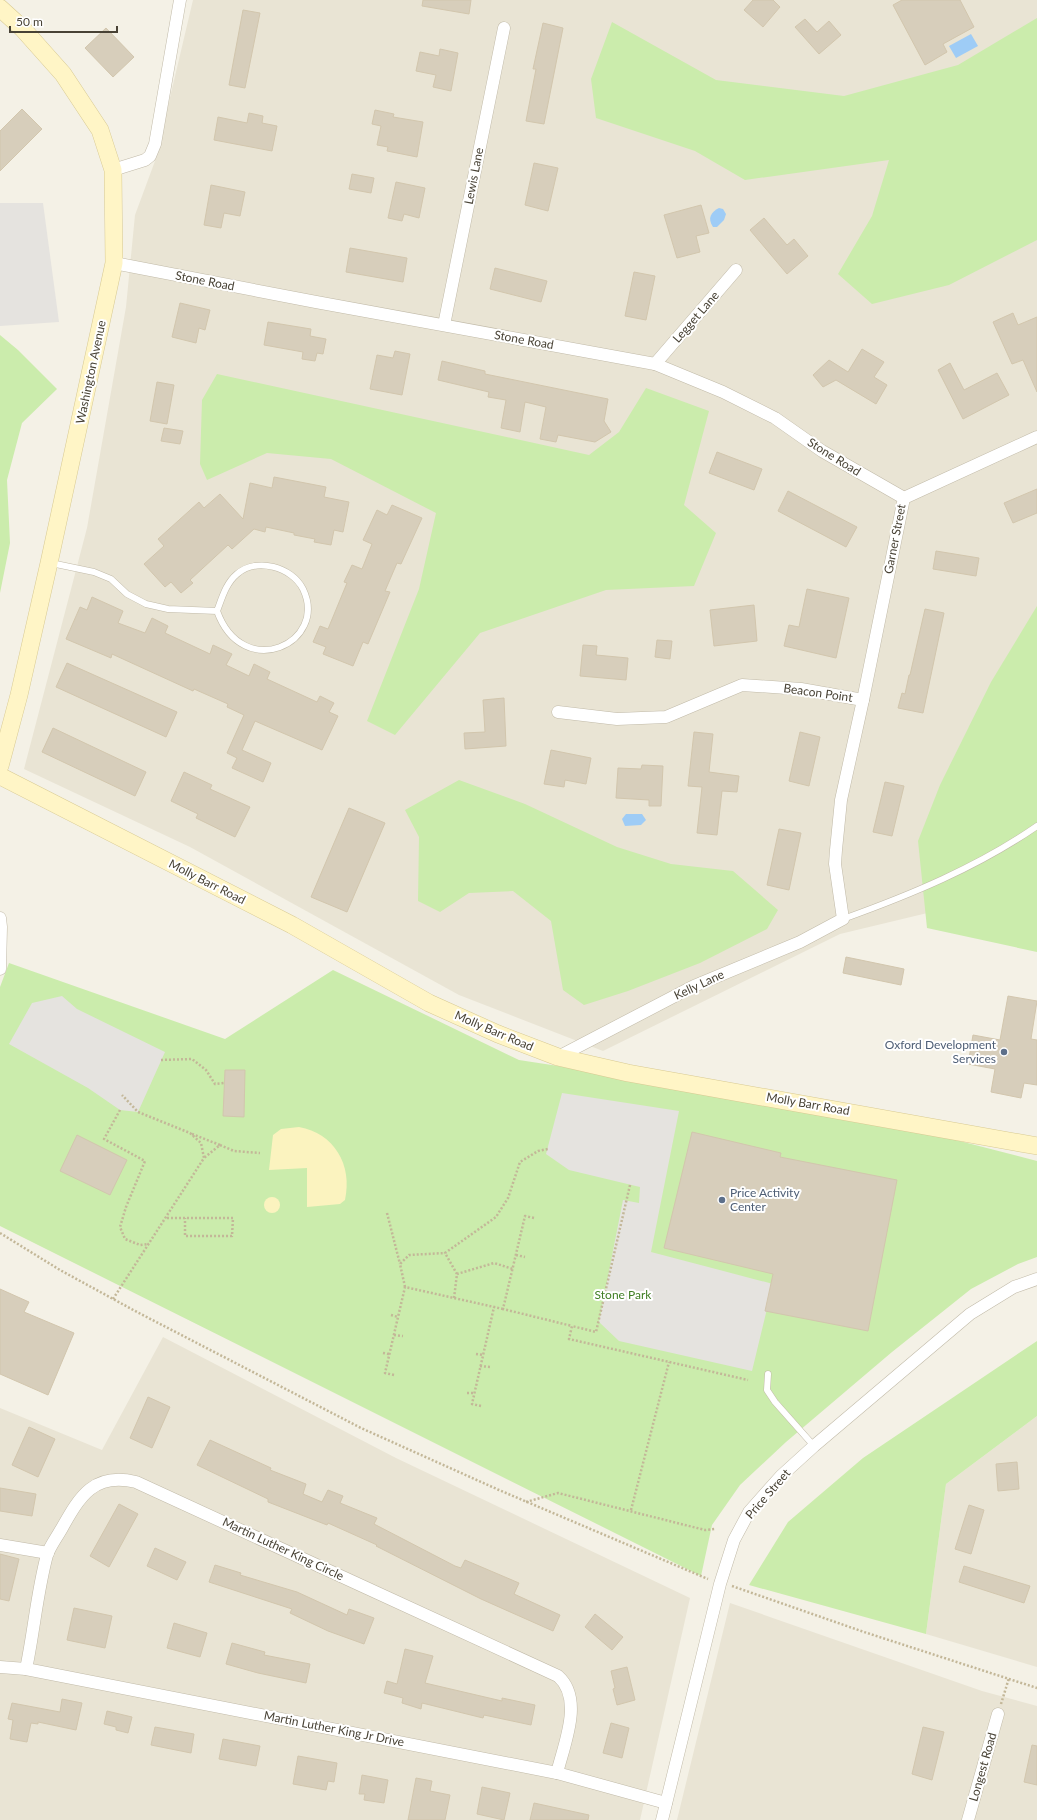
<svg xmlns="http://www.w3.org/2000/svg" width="1037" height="1820" font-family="Lato,sans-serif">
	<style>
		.residential { fill: #e9e4d4 }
		.green { fill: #cbecac }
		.sand { fill: #fbf3bf }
		.parking { fill: #e5e3df }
		.water { fill: #9eccf6 }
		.building { fill: #d7cebb; stroke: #d2c6ad }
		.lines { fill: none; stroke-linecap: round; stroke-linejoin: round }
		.lane-casing { stroke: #c1baa8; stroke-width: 7 }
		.street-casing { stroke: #c1baa8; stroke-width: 13 }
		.secondary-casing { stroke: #d8ca93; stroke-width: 18 }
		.path { stroke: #c3b798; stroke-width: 2.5; stroke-dasharray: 2 2; stroke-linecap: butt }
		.lane { stroke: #fff; stroke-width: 6 }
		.street { stroke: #fff; stroke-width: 12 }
		.secondary { stroke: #fff5c6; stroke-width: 17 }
		.service-dot { fill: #5c6f8a; stroke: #fff; stroke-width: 1.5 }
		.labels { text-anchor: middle; stroke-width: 4; stroke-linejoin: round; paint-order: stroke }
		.street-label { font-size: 12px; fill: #484235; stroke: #fff }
		.service-label { font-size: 12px; fill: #4e5e75; stroke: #fff; text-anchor: end }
		.park-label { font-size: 12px; fill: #407e24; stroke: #fff }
	</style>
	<rect width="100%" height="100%" fill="#f4f1e6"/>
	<g class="residential">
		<path d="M193,0h844v862l-43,35 -154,37 -237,117 -144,-56 -269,-148 -166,-78 63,-241 39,-221 9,-92 20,-54z"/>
		<path d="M163,1337l233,121 294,140 -50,222h-640v-412l102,42z"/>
		<path d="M1037,1416v251l-111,-33 20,-150z"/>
		<path d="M730,1603l252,88 55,15v114h-360z"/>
	</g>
	<g class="green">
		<path d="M1037,18v222l-88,45 -77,19 -34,-30 34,-58 17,-56 -144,20 -50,-29 -99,-33 -5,-39 21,-57 104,58 128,16 114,-31z"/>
		<path d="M0,335l18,15 39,39 -35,34 -15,57 3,63 -10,50z"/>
		<path d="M217,374l372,81 30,-23 27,-44 63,23 -25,94 32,28 -22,53 -88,4 -126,43 -85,102 -28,-14 52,-132 17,-76 -105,-54 -64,-6 -60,27 -7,-16 2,-64z"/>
		<path d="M1037,606v346l-110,-24 -9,-87 22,-56 51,-103z"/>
		<path d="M459,780l66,24 92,43 54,17 62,7 45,39 -11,19 -67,34 -72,28 -44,14 -21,-15 -12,-69 -38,-30 -44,2 -29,19 -22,-11 1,-64 -14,-27z"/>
		<path d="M9,963l216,76 108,-69 186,90 308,47 210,54v96l-19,7 -47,25 -79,63 -106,90 -46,43 -28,40 -11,51 -701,-350v-239z"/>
		<path d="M1037,1341v75l-91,68 -20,150 -177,-49 39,-63 75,-64z"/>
	</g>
	<g class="sand">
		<path d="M299,1127c35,6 54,38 46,73l-5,4 -33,3v-39l-38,2 4,-35 8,-6z"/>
		<circle cx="272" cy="1205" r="8"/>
	</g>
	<g class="parking">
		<path d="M0,203h43l16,119 -59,4z"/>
		<path d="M62,996l15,13 88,43 -27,60 -18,-2 -32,-22 -79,-44 23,-41z"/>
		<path d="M562,1093l117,18 -28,141 122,32 -21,87 -133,-30 -20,-19 24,-122 16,3 1,-16 -71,-17 -23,-16z"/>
	</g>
	<g class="water">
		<path d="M971,34l7,12 -22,12 -7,-12z"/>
		<path d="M719,208l4,1 3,5 -2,6 -7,7h-4c-6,-9 -2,-15 6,-19z"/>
		<path d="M626,814h16l4,6 -5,5 -16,1 -3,-7z"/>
	</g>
	<g class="building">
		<path d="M423,0h48l-2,14 -47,-8z"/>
		<path d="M753,0h20l7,7 -17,20 -19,-17z"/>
		<path d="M902,0h58l14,27 -31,17 4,8 -22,13 -32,-60z"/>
		<path d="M243,10l17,3 -15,75 -16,-3z"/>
		<path d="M805,19l12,13 12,-11 12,14 -22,19 -24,-27z"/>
		<path d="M543,23l20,5 -19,96 -18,-3 10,-52h-3z"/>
		<path d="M106,28l28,29 -21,20 -28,-29z"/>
		<path d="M440,49l18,4 -7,38 -18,-4 3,-12 -20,-4 4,-19 19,4z"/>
		<path d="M22,109l20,20 -42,42v-40z"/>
		<path d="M375,110l19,4 -1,3 30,5 -6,35 -30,-6 1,-4 -11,-2 4,-19 -9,-2z"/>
		<path d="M249,113l14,3 -1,7 15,3 -5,25 -58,-11 4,-23 29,6z"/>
		<path d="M534,163l24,5 -10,43 -23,-6z"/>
		<path d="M352,174l22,4 -3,15 -22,-4z"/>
		<path d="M396,182l29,6 -6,30 -15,-4 -2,7 -14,-3z"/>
		<path d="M211,185l34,7 -5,24 -16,-3 -3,15 -17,-3z"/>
		<path d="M701,205l8,28 -13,3 4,16 -23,6 -13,-43z"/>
		<path d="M764,218l23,27 7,-6 14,17 -21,18 -37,-44z"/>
		<path d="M350,248l57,10 -4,24 -57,-10z"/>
		<path d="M495,268l52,13 -6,21 -51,-13z"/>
		<path d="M634,272l21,4 -9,44 -21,-4z"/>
		<path d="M180,303l30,7 -5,20 -6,-2 -3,15 -24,-6z"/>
		<path d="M1013,313l5,12 19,-8v75l-14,-32 -11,4 -19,-42z"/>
		<path d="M268,322l43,7 -1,7 16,3 -3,15 -6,-1 -2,8 -13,-2 1,-7 -39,-7z"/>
		<path d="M862,349l22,13 -10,15 13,8 -11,19 -40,-24 -13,7 -10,-12 16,-15 19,12z"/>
		<path d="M395,351l15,3 -8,41 -32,-6 7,-34 16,3z"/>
		<path d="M442,361l43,10v3l123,25 -4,22 7,11 -16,10 -37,-7 -2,7 -16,-3 6,-32 -21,-5 -5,30 -19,-4 5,-28 -18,-3 1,-5 -51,-12z"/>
		<path d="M950,363l14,27 33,-17 12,22 -46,24 -25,-49z"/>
		<path d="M157,382l17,3 -7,39 -17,-3z"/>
		<path d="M164,428l19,3 -3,13 -19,-3z"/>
		<path d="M717,452l45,17 -8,21 -45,-17z"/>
		<path d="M274,477l52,10 -2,10 25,5 -6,30 -9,-2 -3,15 -17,-3 1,-3 -21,-4v-2l-28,-6 -1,5 -11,-3 -22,20 -4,-4 -38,35 3,3 -12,10 -10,-11 -6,5 -21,-23 20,-18 -6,-7 41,-37 5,6 16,-14 23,25 7,-36 22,5z"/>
		<path d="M1037,489v24l-24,10 -9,-20z"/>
		<path d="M788,491l69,36 -11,20 -68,-36z"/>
		<path d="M392,505l30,13 -21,46 -4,-1 -12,28 5,1 -22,52 -5,-2 -10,24 -30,-12 3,-7 -13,-5 7,-16 8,3 19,-46 -3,-1 8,-17 10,4 10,-25 -9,-4 14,-30 10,5z"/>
		<path d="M936,551l43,7 -3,18 -43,-7z"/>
		<path d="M807,589l42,9 -13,60 -52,-12 5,-21 10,2z"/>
		<path d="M92,597l31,14 -5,12 27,10 7,-15 16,8 -3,7 45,21 3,-9 19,9 -6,11 23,11 5,-12 16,8 -3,7 50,23 3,-6 14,7 -5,9 9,4 -16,34 -67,-29 -13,29 29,13 -8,19 -31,-14 5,-10 -10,-5 17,-38 -17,-8 1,-3 -34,-15 -1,2 -81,-37 -1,4 -45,-19 14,-32 7,3z"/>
		<path d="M754,605l3,36 -43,5 -4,-36z"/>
		<path d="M925,609l19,4 -21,100 -25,-5 4,-15 3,1 4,-19h1z"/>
		<path d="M657,640l15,1 -2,18 -15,-2z"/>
		<path d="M583,645l14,1 -1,9 32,3 -2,22 -46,-4z"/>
		<path d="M67,663l110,49 -11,25 -110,-50z"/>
		<path d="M504,698l2,48 -41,3 -1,-16 21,-1 -2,-32z"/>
		<path d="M53,728l93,44 -11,24 -93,-44z"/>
		<path d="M694,732l19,2 -4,38 30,4 -2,16 -15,-1 -5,44 -20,-2 5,-46 -14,-1z"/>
		<path d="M800,732l20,5 -11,49 -20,-5z"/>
		<path d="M551,750l40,8 -5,26 -21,-4 -1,7 -20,-3z"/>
		<path d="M642,765l21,1 -2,40h-12v-6l-33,-2 2,-30 23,1z"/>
		<path d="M184,772l28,13 -2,4 40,18 -15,30 -39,-19 2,-4 -27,-13z"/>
		<path d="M885,782l19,4 -12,50 -19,-4z"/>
		<path d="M349,808l36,15 -38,89 -36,-15z"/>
		<path d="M779,829l22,4 -12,57 -22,-5z"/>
		<path d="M846,957l58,12 -3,16 -58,-12z"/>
		<path d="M1008,996l29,5 -6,38 6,1v45l-13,-2 -3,15 -30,-6 4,-23 -27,-5 5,-29 27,5z"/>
		<path d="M225,1070h20l-1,47 -21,-1z"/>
		<path d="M692,1132l89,21 -1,4 117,23 -29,151 -103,-20 8,-37 -109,-26z"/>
		<path d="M77,1135l50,25 -17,35 -50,-24z"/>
		<path d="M0,1289l29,13 -5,10 50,21 -26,62 -48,-21z"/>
		<path d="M148,1397l22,10 -18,41 -22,-10z"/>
		<path d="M29,1427l26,12 -17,38 -26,-12z"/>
		<path d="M210,1440l61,28 -1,2 36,14 -3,10 19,8 6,-12 15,6 -3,7 37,15 -3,6 81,42 6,2 4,-8 54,23 -5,11 46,21 -7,16 -72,-32 -105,-53 1,-1 -49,-22 -1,2 -59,-23v-3l-71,-34z"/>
		<path d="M1017,1462l2,27 -21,2 -2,-27z"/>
		<path d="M0,1488l36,6 -4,22 -32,-5z"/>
		<path d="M119,1504l19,10 -29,53 -19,-11z"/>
		<path d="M969,1505l15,5 -13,44 -16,-5z"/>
		<path d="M155,1548l31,14 -9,18 -30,-14z"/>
		<path d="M0,1554l19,5 -10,42 -9,-2z"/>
		<path d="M215,1565l26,8 -1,2 57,17 50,23 2,-6 25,9 -10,26 -36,-13 -38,-18 2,-4 -83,-27z"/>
		<path d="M964,1566l66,20 -6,17 -65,-21z"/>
		<path d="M74,1608l38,8 -7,32 -38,-8z"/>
		<path d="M595,1614l28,23 -11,13 -27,-23z"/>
		<path d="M174,1623l33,10 -7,24 -33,-9z"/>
		<path d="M232,1643l33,9 -1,3 46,9 -4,19 -48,-10 -32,-9z"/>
		<path d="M405,1649l28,7 -8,27 77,18v-3l33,7 -4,20 -47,-10 -1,3 -61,-15 -1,6 -19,-6 1,-5 -19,-5 3,-12 10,3z"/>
		<path d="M627,1667l8,33 -18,5 -4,-16 2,-1 -4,-17z"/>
		<path d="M62,1699l20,4 -6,27 -38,-8v2l-7,-1 -4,19 -17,-3 3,-19 -5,-1 4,-16 48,9z"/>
		<path d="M107,1711l25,6 -4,16 -12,-3v-3l-12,-3z"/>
		<path d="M611,1723l18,5 -7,30 -19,-5z"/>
		<path d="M155,1727l39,7 -3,19 -40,-8z"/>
		<path d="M923,1727l21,5 -12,48 -20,-6z"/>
		<path d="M223,1739l37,7 -4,20 -37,-7z"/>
		<path d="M1032,1745l5,1v39l-13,-3z"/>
		<path d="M298,1756l39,7 -3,19 -6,-1 -2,9 -33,-6z"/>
		<path d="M362,1775l26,5 -4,23 -20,-3 1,-6h-6z"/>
		<path d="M416,1778l16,3 -2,10 20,4 -5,25h-37z"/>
		<path d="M482,1787l28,6 -6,27 -27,-6z"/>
		<path d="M534,1803l55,12 -1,5h-58z"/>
	</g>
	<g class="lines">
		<defs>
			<g id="lane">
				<path d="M51,563l43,9 17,7 16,15 19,10 22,5 49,2c26,72 112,32 86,-22 -11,-22 -46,-32 -66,-15 -11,9 -15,24 -20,37"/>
				<path d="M843,919c67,-24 135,-52 194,-93"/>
				<path d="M768,1374l-1,16 8,12 39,44"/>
			</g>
			<g id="street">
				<path d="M113,170l32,-10 5,-4 5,-12 25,-144"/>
				<path d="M114,263l202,39 339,62 68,28 52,26 47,33 82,47"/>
				<path d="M444,325l60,-297"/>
				<path d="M655,364l81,-94"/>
				<path d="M863,700l41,-202 133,-61"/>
				<path d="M0,918l1,9 -1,42"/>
				<path d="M558,1057l136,-71 106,-44 43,-23 -8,-55 1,-14 5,-50 22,-100 -62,-11 -59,-4 -76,32 -49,2 -59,-7"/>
				<path d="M0,1545l48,8"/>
				<path d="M0,1667l26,2 531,104 109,30"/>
				<path d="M26,1669c8,-38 11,-77 21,-114 3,-9 10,-18 15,-27 18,-32 32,-56 74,-46l422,194c26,23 6,68 -1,97"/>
				<path d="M662,1820l58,-236 14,-44 15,-28 32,-36 33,-30 156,-132 44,-27 23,-8"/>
				<path d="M968,1820l30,-106"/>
			</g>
			<g id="secondary">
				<path d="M0,8l22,20 41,46 37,56 13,40 1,93 -65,300 -30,132 -19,71"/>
				<path d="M0,776l292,149 137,78 69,31 60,23 70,16 409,73"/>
			</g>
		</defs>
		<use href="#lane" class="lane-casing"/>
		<use href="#street" class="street-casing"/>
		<use href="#secondary" class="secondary-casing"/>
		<g class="path">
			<path d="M161,1060l31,-1 14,11 9,14 9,-1"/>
			<path d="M120,1110l-16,29 41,22 -19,46 -6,20 5,12 15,6 9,-1"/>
			<path d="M192,1134l28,11 -16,13"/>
			<path d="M220,1145l14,6 26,2"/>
			<path d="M630,1185l-34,147 -24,-6 -3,13 179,41"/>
			<path d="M387,1213l13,51"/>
			<path d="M167,1218h66l-1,18h-47v-18"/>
			<path d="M534,1218l-9,-2 -22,93 69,17"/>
			<path d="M0,1233l60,37 77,42 224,116 138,62 209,89"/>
			<path d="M516,1255l9,2"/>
			<path d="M457,1274l-12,-21 51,-36 12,-19 12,-36 18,-11 10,-2"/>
			<path d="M405,1287l-5,-23 9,-9 36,-2"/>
			<path d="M454,1298l3,-24 37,-11 19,6"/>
			<path d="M113,1299l91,-141 -3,-15 -11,-10 -52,-21 -16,-17"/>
			<path d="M391,1315l7,2"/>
			<path d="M394,1335l9,1"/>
			<path d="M383,1353l6,1"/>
			<path d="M476,1354l7,1"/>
			<path d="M480,1366l10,1"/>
			<path d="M394,1375l-9,-2 20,-86 98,22"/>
			<path d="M467,1393h7"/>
			<path d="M481,1406l-9,-2 22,-97"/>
			<path d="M526,1502l32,-9 147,37 10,-1"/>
			<path d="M631,1510l38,-148"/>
			<path d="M732,1586l132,46 173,56"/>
			<path d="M1001,1704l8,-26"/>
		</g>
		<use href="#lane" class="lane"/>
		<use href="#street" class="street"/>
		<use href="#secondary" class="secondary"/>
	</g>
	<g class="service-dot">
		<circle cx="1004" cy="1052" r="4"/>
		<circle cx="722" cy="1200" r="4"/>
	</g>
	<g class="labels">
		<g class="street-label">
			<text transform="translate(474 176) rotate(-79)" y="4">Lewis Lane</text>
			<text transform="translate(205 281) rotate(11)" y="4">Stone Road</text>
			<text transform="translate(696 317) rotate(-49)" y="4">Legget Lane</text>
			<text transform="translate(524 340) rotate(10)" y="4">Stone Road</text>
			<text transform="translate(91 372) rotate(-78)" y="4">Washington Avenue</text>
			<text transform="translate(834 457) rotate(32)" y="4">Stone Road</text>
			<text transform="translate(895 539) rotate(-79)" y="4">Garner Street</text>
			<text transform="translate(818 693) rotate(8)" y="4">Beacon Point</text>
			<text transform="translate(207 882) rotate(27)" y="4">Molly Barr Road</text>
			<text transform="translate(699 985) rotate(-25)" y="4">Kelly Lane</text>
			<text transform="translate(494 1031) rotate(23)" y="4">Molly Barr Road</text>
			<text transform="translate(808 1104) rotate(10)" y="4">Molly Barr Road</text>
			<text transform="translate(768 1494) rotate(-49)" y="4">Price Street</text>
			<text transform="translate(283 1549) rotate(25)" y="4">Martin Luther King Circle</text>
			<text transform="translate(334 1729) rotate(11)" y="4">Martin Luther King Jr Drive</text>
			<text transform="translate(983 1767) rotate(-74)" y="4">Longest Road</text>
		</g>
		<g class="service-label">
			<text x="996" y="1049">Oxford Development<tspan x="996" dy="14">Services</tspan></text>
			<text x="730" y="1197" text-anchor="start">Price Activity<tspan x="730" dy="14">Center</tspan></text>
		</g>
		<g class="park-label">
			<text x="623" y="1299">Stone Park</text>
		</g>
	</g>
	<path d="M10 26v6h107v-6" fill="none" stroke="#484235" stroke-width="2"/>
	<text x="16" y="26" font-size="12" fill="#484235" stroke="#ffffff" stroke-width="3" paint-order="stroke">50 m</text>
</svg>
